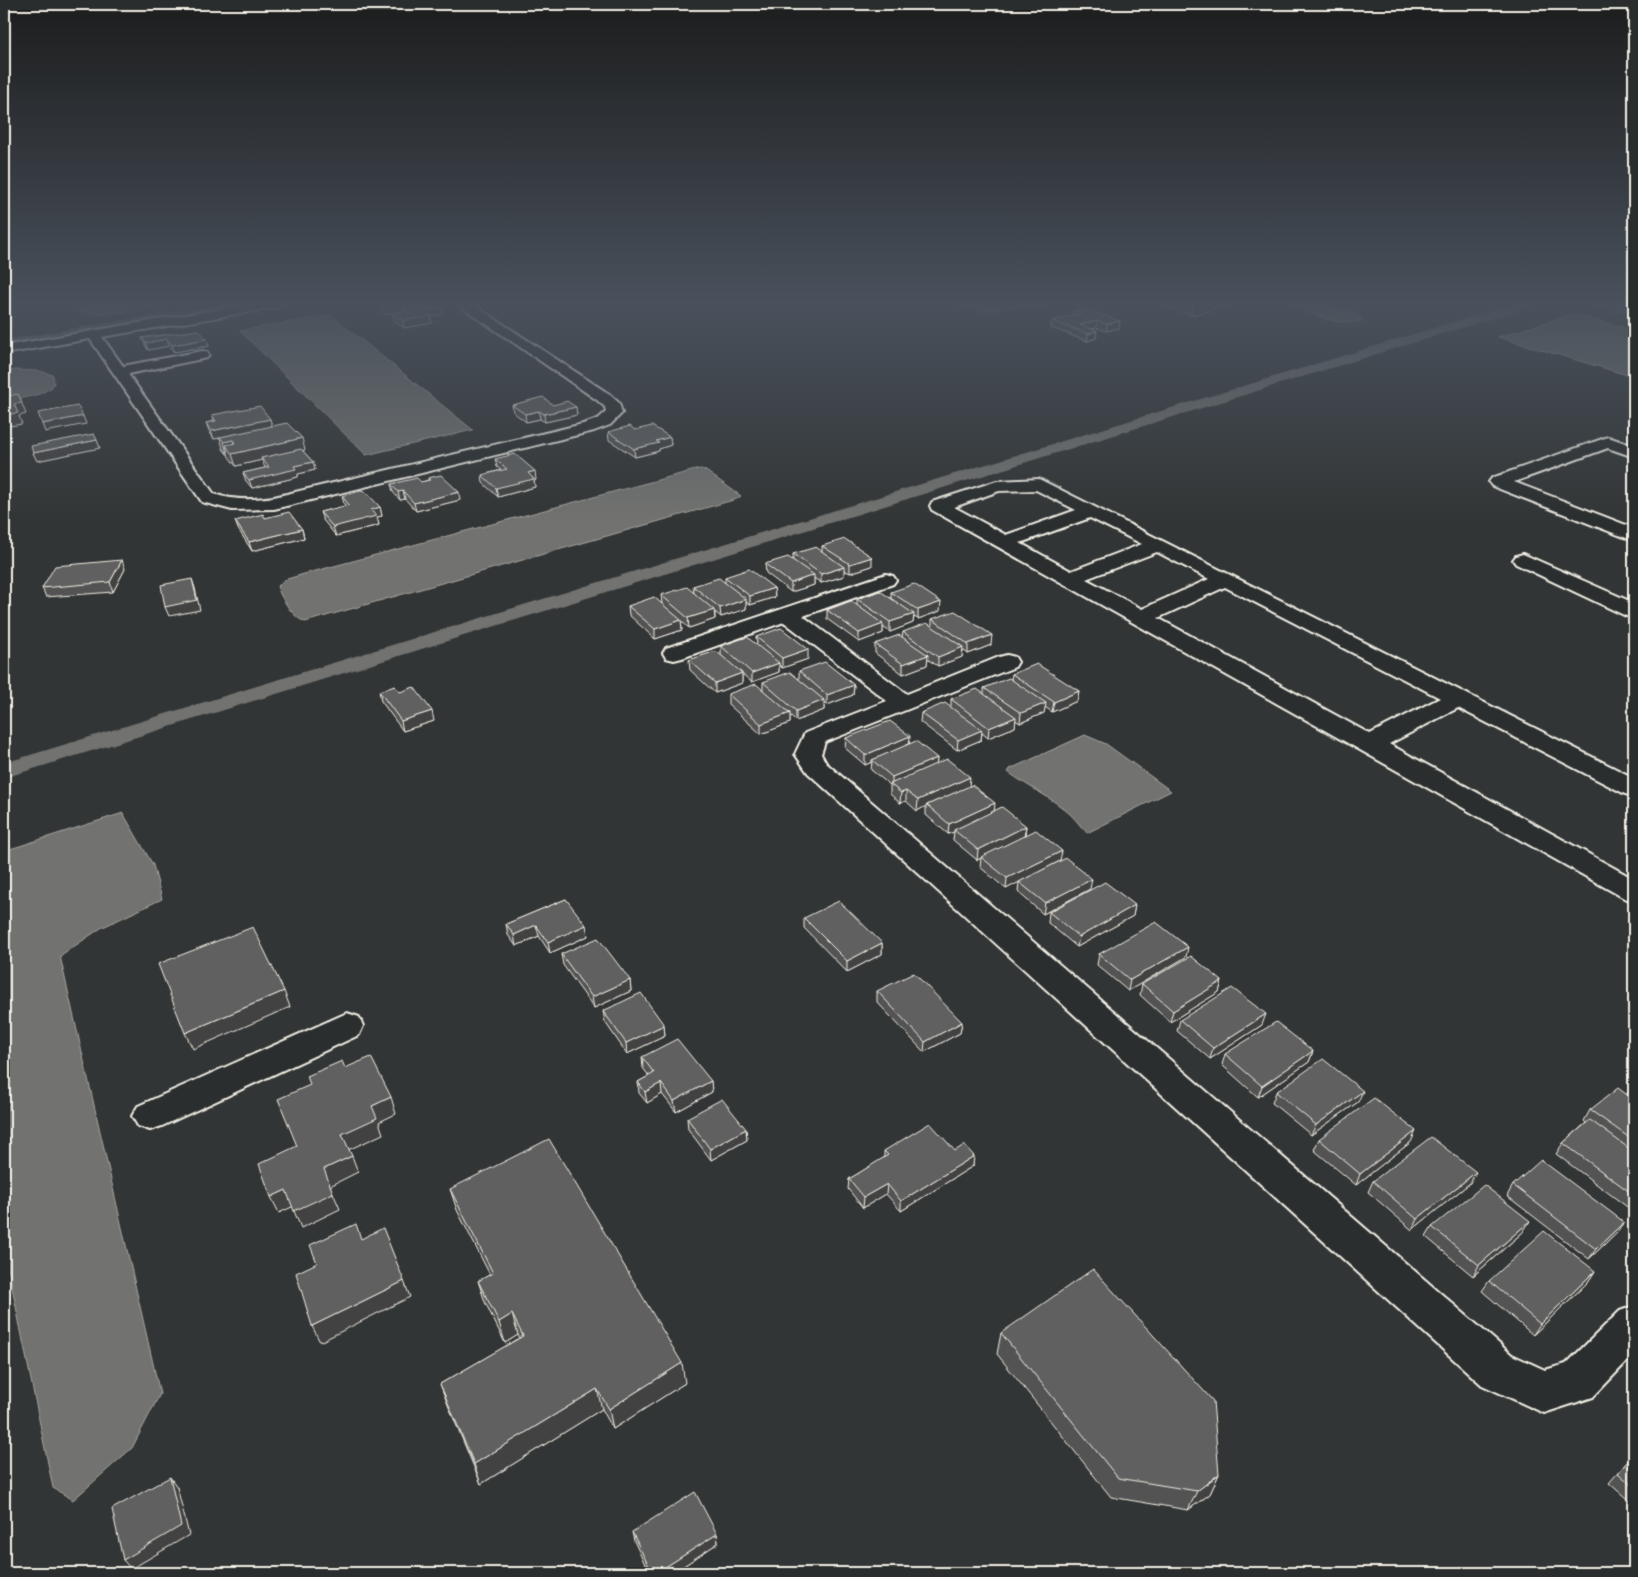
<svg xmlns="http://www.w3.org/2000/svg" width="1638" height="1577" font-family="'Playpen Sans',sans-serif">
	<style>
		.water { fill: #727370; stroke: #a6a5a0 }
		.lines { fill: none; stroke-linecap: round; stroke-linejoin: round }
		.canal { fill: #727370; fill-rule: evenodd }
		.minor-casing { stroke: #f4f1e8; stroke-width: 4 }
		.minor { fill: #2a2d2e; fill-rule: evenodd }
		.wall { fill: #525352; stroke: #f4f1e8 }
		.shaded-wall { fill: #424342; stroke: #f4f1e8 }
		.building { fill: #5f605f; stroke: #f4f1e8 }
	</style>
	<rect width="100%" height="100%" fill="#323535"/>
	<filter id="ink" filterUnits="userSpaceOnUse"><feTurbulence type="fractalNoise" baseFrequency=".02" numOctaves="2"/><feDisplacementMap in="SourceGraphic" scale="10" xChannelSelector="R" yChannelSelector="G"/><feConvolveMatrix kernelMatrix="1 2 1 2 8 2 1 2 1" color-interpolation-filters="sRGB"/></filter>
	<g filter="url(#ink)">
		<g class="water">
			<path d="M70,303h95c-22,6 -60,14 -82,9 -6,-1 -9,-5 -13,-9z"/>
			<path d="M955,303h88l-3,5 -33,-1 -21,4 -21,-4z"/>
			<path d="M1287,303c21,0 61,0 76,17 -24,9 -54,-7 -76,-17z"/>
			<path d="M1573,314l61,16v47l-136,-40z"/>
			<path d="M331,315l142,115 -107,25 -126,-124z"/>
			<path d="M16,370l24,1 13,4 1,8 -3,5 -14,7 -33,7v-30z"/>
			<path d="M699,469l7,2 35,25 -4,3 -432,123c-13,-5 -23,-23 -28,-35l7,-7 20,-6z"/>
			<path d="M1085,735l21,9 65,47 -84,42c-6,-6 -10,-12 -16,-18 -18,-17 -43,-28 -63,-43l2,-3z"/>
			<path d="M123,813l30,52 9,34 -61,29 -41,28 100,438 -28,54 -59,52 -20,-12 -49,-240v-397z"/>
		</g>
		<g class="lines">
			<g class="canal">
				<path d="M228,303h27l-6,4 -245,41v-8z"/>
				<path d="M1516,303h18l-2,3 -1528,472v-15z"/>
			</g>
			<defs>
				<g id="minor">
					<path d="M256,303h29l-7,4 -176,30 21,29 79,-15 5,1 2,3 -2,3 -79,16 86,120c20,7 40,6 60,3l309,-73 15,-5 8,-7 -1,-5 -8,-7 -141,-97h15l138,91 10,9 3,10 -12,12 -16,6 -320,78 -42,1 -30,-8 -112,-163 -86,15v-8z"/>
					<path d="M1608,437l26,9v11l-26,-9 -94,34 120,46v13l-142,-55 -3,-4 3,-4z"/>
					<path d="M1039,479l595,299v18l-9,-2 -167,-86 -69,36 245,135v22l-10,-3 -692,-388 -2,-4 2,-4 65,-21zM1036,490l40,20 -70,25 -52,-28 45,-16zM1090,518l52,26 -71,27 -51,-28zM1157,552l52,27 -67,30 -56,-30zM1225,587l215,111 -70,36 -212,-116z"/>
					<path d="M1523,554l111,49v14l-8,-1 -110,-52 -3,-4 3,-4z"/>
					<path d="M886,574l7,2 3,4 -3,4 -90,32 104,78 92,-37 8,-2 8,2 3,5 -3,5 -190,75 -4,12 5,9 686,592 33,15 21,-6 54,-53 14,-5v48l-41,43 -49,16 -62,-28 -674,-612 -13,-19 10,-21 82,-32 -103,-79 -102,36 -8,2 -8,-2 -3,-5 3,-5z"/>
					<path d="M347,1013l12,4 4,9 -4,9 -197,91 -12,4 -12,-4 -6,-10 6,-10z"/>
				</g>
			</defs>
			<use href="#minor" class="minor-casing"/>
			<use href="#minor" class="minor"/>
		</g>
		<g class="wall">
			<path d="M374,303h39l1,5 29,6 -12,3 1,6 -28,5 -10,-8 -1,-6 11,-2v-2l-19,4 -10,-9z"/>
			<path d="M1156,303h80l-45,12z"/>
			<path d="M1590,303h44l-17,8 -27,-7z"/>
			<path d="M1073,310l46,18 -13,3 -10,-3 -5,1 6,2 -1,7 -9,3 -36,-13 1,-7 20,-5z"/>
			<path d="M199,330l10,16 -35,6 -5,-6 -21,4 -3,-5 -3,-7z"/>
			<path d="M512,405h41l23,2 1,8 -32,7 -5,-3 -14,3 -13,-10z"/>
			<path d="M212,415l58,4 2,7 33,24 -2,1 10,11 2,8 -17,4v3l-46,11 -6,-7 -3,-8 22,-5 -3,-8 -26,6 -7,-9 -1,-3h-1l-4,-5 -3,-12h2l-8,2 -5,-8 -3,-8 8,-2z"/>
			<path d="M635,430l35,7 1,8 -12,4v2l-24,6 -26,-17 -1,-8z"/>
			<path d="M495,459l41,21h-2l1,7 -37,10 -15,-14 -1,-8 19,-5 -4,-3z"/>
			<path d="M428,478l32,22 -44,11 -11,-12 -5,1 -7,-8 -2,-8 30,-2 7,-2z"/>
			<path d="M342,496l38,11 2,9 -5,1 2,8 -43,11 -13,-16 -3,-8 25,-6 -1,-2z"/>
			<path d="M265,518l37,11 2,9 -52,13 -14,-22 -3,-8z"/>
			<path d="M822,546l50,20 -22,7 -6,-3v6l-23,7 -7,-5v7l-23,7 -25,-19 -1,-9 28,-4v-6l29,-2z"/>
			<path d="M125,569l-12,23 -67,5 -4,-9z"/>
			<path d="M725,577l49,11 1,9 -25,8 -4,-3v7l-25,8 -6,-5v7l-26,9 -8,-7 1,9 -27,9 -26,-24 -1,-9 34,-2 -1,-9 33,-2 -1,-7 32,-3z"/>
			<path d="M891,592l49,19 -22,8 -4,-2 -1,6 -23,9 -7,-5v6l-24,9 -32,-23v-9l30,-4v-7l34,-1z"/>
			<path d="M932,619l59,26 -23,9 -5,-4 -1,7 -24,9 -11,-7v6l-24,9 -28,-21v-9l27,-7 1,-5 29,-6z"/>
			<path d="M756,637l52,22 -26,9 -3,-3v7l-27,10 -10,-8v9l-27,10 -25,-23 -1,-10 32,-4v-10l36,-2z"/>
			<path d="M799,671l55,14 -1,10 -26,10 -3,-3v8l-28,11 -6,-6v8l-29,11 -33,-30v-10l35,-4v-8l36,-3z"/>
			<path d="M1012,674l67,17 -2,10 -25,11 -7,-5 -1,6 -24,10 -5,-3v7l-27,11 -6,-5 -1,7 -24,10 -37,-28 1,-9 30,-7v-7l33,-5v-6l27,-9z"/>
			<path d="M379,691l55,30 -31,10 -22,-30z"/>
			<path d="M846,738l63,6 28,14 -1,6 33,22 25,25 32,15 -1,10 35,25 30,28 -47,25 -25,-22 1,-10 -13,7 -26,-22 1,-9 -4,2 -24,-20 1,-8 -6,2 -22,-19v-9l-9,5 -11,-10 -6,2 -10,-9v-9l-19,-15 1,-8 -7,3 -20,-17z"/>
			<path d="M566,899l22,37 -38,17 -11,-17 -23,10 -8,-11 -2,-11z"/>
			<path d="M1135,905l-2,11 -56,31 -29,-24 1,-11z"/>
			<path d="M804,918l78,25v11l-35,18 -43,-44z"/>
			<path d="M561,954l69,26 1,11 -37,17 -31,-43z"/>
			<path d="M1099,954l87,3 -58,34 -31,-26z"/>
			<path d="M1222,981l-3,11 -49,30 -30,-27 2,-11z"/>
			<path d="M877,991l85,31 -2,11 -36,19 -47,-50z"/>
			<path d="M603,1011l61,14 1,11 -38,18 -22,-32z"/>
			<path d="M1180,1020l82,5 -52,34 -33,-28z"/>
			<path d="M1313,1051l-4,11 -51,35 -36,-32 3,-11z"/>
			<path d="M642,1057l69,24 1,11 -36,20 -14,-18 -15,9 -8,-10 -1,-11 11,-6 -6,-8z"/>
			<path d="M1634,1085v127l-78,-58 7,-11 23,-20 -2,-2 6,-11 37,-16 4,-6z"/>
			<path d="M1276,1092l82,10 -47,33 -39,-32z"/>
			<path d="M687,1118l59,11 1,11 -36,20 -23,-31z"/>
			<path d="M1319,1139l92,3 -55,43 -42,-35z"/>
			<path d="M884,1151h71l19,5 -1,10 -72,45 -15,-17 -23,14 -15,-19 1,-10 35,-21z"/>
			<path d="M1373,1181l97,2 -58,47 -44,-38z"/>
			<path d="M1513,1185l104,47 -28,27 -82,-63z"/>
			<path d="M450,1189l235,194 -72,46 -11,-20 -121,75 -33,-79 -8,-21 80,-46 -2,-3 -13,8 -20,-41 -7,-21 12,-6 -33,-65z"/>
			<path d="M1432,1227l91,5 -50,44 -47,-39z"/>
			<path d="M1595,1271l-7,11 -55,53 -51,-44 7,-10z"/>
			<path d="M1001,1333l218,141 -9,20 -22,16 -77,-13 -114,-143z"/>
			<path d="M1634,1454v51l-25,-22z"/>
			<path d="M632,1532l85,2 1,9 -45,30h-24l-15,-32z"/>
		</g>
		<g class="shaded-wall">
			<path d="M407,303h6l1,6 -29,5 -1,-7z"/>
			<path d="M1193,303h43l-45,12z"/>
			<path d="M1626,303h8v3l-17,5 3,-6z"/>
			<path d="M442,308l1,6 -12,3 1,6 -28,5 -1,-7 21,-10z"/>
			<path d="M1097,321l-1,7 -15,3 -1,-6z"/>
			<path d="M1120,321l-1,7 -13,3 1,-7z"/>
			<path d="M1097,331l-1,7 -9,3 1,-7z"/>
			<path d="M167,339l2,7 -21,4 -2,-7z"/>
			<path d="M207,339l2,7 -35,6 -2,-7z"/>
			<path d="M18,394l8,20 -7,2 3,8 -18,3v-12l10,-11z"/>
			<path d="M576,407l1,8 -32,7 -1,-8z"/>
			<path d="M539,411l1,8 -14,3 -1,-8z"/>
			<path d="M83,416l3,8 -41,8 -3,-8z"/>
			<path d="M270,419l2,8 -58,12 -3,-8z"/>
			<path d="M670,437l1,8 -12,4v2l-24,6 -1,-8 22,-8z"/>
			<path d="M302,438l3,12 -42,10 -2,-2 1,2 -26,6 -4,-12z"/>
			<path d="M97,440l3,8 -63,13 -4,-8z"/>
			<path d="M233,440l4,12 -11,-7 2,9h-1l-3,-12z"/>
			<path d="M313,462l2,8 -17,4v3l-46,11 -3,-8 45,-14z"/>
			<path d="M535,471l1,9h-2l1,7 -37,10 -2,-9 32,-15z"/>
			<path d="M403,491l2,8 -5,1 -2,-8z"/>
			<path d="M459,492l1,8 -44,11 -2,-8z"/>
			<path d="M380,507l2,9 -5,1 2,8 -43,11 -3,-9 38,-17z"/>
			<path d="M302,529l2,9 -52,13 -3,-9z"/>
			<path d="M872,557v9l-22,7v-9z"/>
			<path d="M122,560l3,9 -12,23 -3,-10z"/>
			<path d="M844,567v9l-23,7v-9z"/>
			<path d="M814,575v10l-23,7v-9z"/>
			<path d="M192,579l3,9 5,22 -31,6 -4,-9z"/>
			<path d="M774,588l1,9 -25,8v-9z"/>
			<path d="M746,599v10l-25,8 -1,-9z"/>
			<path d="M941,602l-1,9 -22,8v-9z"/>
			<path d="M714,610l1,9 -26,9 -1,-10z"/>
			<path d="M914,614l-1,9 -23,9v-10z"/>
			<path d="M681,620l1,10 -27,9v-10z"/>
			<path d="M883,624v9l-24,9v-9z"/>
			<path d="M992,635l-1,10 -23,9v-10z"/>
			<path d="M963,647l-1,10 -24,9v-9z"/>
			<path d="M808,649v10l-26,9v-10z"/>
			<path d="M928,655l-1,10 -24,9v-10z"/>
			<path d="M779,663v9l-27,10v-9z"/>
			<path d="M742,673v10l-27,10v-10z"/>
			<path d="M854,685l-1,10 -26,10v-10z"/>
			<path d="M1079,691l-2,10 -25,11 2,-10z"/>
			<path d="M824,700v10l-28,11v-10z"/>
			<path d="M1046,703l-2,10 -24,10 1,-10z"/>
			<path d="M432,711l2,10 -31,10 -2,-10z"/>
			<path d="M790,713v10l-29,11v-10z"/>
			<path d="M1016,717l-1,10 -27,11 1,-10z"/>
			<path d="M982,730l-1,10 -24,10 1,-10z"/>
			<path d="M910,736l-1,10 -37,14v2l-7,3v-10z"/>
			<path d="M937,758l-1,10 -44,17v-8z"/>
			<path d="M970,777l-1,10 -42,18 -1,1 -9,5 1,-11z"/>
			<path d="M906,791v10l-6,2 1,-10z"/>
			<path d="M995,803l-1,10 -40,17v2l-6,2 1,-10z"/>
			<path d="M1026,826l-2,11 -47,23 1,-10z"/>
			<path d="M1062,851l-2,10 -54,28 1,-11z"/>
			<path d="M1092,879l-2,10 -47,25 2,-11z"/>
			<path d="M1135,905l-2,11 -56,31 2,-10z"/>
			<path d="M536,925l3,11 -23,10 -2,-11z"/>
			<path d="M586,925l2,11 -38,17 -2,-11z"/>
			<path d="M882,943v11l-35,18v-11z"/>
			<path d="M1188,947l-2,10 -58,34 2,-11z"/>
			<path d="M630,980l1,11 -37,17 -2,-11z"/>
			<path d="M1222,981l-3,11 -49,30 3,-11z"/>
			<path d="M284,991l6,16 -97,42 -8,-16z"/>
			<path d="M1266,1014l-4,11 -52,34 3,-11z"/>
			<path d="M962,1022l-2,11 -36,19 1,-10z"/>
			<path d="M664,1025l1,11 -38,18 -1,-11z"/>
			<path d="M1313,1051l-4,11 -51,35 4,-11z"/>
			<path d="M711,1081l1,11 -36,20 -2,-11z"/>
			<path d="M661,1083l1,11 -15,9 -2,-11z"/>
			<path d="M1363,1091l-5,11 -47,33 5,-10z"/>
			<path d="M391,1097l5,17 -17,8 4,12 -35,16 -6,-16 30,-28z"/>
			<path d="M746,1129l1,11 -36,20 -1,-11z"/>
			<path d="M1416,1131l-5,11 -55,43 4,-11z"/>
			<path d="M352,1156l6,16 -28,14 10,23 -39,19 -7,-17 30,-42z"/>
			<path d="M974,1156l-1,10 -72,45v-10z"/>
			<path d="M1476,1172l-6,11 -58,47 5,-11z"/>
			<path d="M887,1184l-1,10 -23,14 1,-11z"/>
			<path d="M286,1190l8,16 -15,7 -8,-16z"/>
			<path d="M1530,1221l-7,11 -50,44 6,-11z"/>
			<path d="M1624,1222l-7,10 -28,27 7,-10z"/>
			<path d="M1595,1271l-7,11 -55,53 7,-11z"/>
			<path d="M404,1281l6,16 -90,45 -8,-16z"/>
			<path d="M512,1314l6,21 -13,8 -6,-21z"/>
			<path d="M682,1363l3,20 -72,46 -4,-20z"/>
			<path d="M597,1389l5,20 -121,75 -7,-20z"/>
			<path d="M1219,1474l-9,20 -22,16 9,-19z"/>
			<path d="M170,1477l7,10 12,48 -58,34 -8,-9z"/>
			<path d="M717,1534l1,9 -45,30h-17z"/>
		</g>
		<g class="building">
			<path d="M378,303h29l-23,4z"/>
			<path d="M1613,303h13l-6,2z"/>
			<path d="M436,304l6,4 -18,3 7,5 -28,5 -10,-7 13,-3 -3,-1z"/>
			<path d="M1082,308l38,13 -13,3 -10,-3 -17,4 17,6 -9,3 -36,-13 31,-8 -10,-3z"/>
			<path d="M199,330l8,9 -35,6 -5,-6 -21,4 -4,-5z"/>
			<path d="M18,394l4,9 -8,1 4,9 -14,2v-18z"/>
			<path d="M543,397l10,8 14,-4 9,6 -32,7 -5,-3 -14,3 -13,-9z"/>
			<path d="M78,406l5,10 -41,8 -4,-11z"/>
			<path d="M260,406l10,13 -59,12 -5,-8 10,-2 -4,-6z"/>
			<path d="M287,423l15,15 -70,16 -6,-9 9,-2 -2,-3 -9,2 -4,-5z"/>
			<path d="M630,426l5,4 17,-4 18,11 -14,4 3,2 -25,6 -26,-17z"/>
			<path d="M94,434l3,6 -64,13 -2,-7z"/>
			<path d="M301,449l12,13 -19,4 2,3 -47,11 -6,-7 26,-6 -8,-9z"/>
			<path d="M515,454l20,17 -7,2 6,6 -38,9 -14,-13 25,-6 -12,-10z"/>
			<path d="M441,475l18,17 -45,11 -11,-12 -5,1 -7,-8 26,-6 4,4 9,-2 -2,-2z"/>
			<path d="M364,490l16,17 -9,3 5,6 -43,11 -13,-15 29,-7 -7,-9z"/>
			<path d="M289,512l13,17 -53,13 -14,-21 28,-7 2,4z"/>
			<path d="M845,539l27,18 -22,7 -28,-18z"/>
			<path d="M816,547l28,20 -23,7 -28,-20z"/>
			<path d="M788,557l26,18 -23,8 -26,-19z"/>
			<path d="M122,560l-12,22 -68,6 13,-22z"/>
			<path d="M749,569l25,19 -24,8 -25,-19z"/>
			<path d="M719,578l27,21 -26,9 -27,-22z"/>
			<path d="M192,579l5,21 -32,7 -4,-22z"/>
			<path d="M914,584l27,18 -23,8 -27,-18z"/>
			<path d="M687,587l27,23 -26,8 -27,-23z"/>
			<path d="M880,591l34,23 -24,8 -33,-23z"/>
			<path d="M654,597l27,23 -26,9 -27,-23z"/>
			<path d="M851,601l32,23 -24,9 -32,-23z"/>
			<path d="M955,611l37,24 -24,9 -36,-25z"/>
			<path d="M927,623l36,24 -25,10 -35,-25z"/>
			<path d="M781,628l27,21 -26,9 -26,-21z"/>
			<path d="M899,635l29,20 -25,9 -28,-20z"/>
			<path d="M747,637l32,26 -27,10 -31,-27z"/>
			<path d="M716,651l26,22 -27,10 -26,-23z"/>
			<path d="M825,662l29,23 -27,10 -28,-24z"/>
			<path d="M1037,664l42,27 -25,11 -42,-28z"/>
			<path d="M790,672l34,28 -28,11 -33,-29z"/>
			<path d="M1009,678l37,25 -25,10 -37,-25z"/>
			<path d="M756,684l34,29 -29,11 -33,-30z"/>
			<path d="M395,686l5,6 14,-5 18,24 -31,10 -22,-30z"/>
			<path d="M977,689l39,28 -27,11 -38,-29z"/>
			<path d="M945,703l37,27 -24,10 -37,-27z"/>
			<path d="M890,721l20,15 -45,19 -19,-17z"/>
			<path d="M916,741l21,17 -45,19 -20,-17z"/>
			<path d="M947,759l23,18 -52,23 -12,-9 -5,2 -11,-9z"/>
			<path d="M972,785l23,18 -46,21 -22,-19z"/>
			<path d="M1002,807l24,19 -48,24 -24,-20z"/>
			<path d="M1036,830l26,21 -55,27 -26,-21z"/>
			<path d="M1066,858l26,21 -47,24 -26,-21z"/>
			<path d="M1105,882l30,23 -56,32 -30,-25z"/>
			<path d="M566,899l20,26 -38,17 -12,-17 -22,10 -8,-11z"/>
			<path d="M839,901l43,42 -35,18 -43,-43z"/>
			<path d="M1156,922l32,25 -58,33 -31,-26z"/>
			<path d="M253,927l31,64 -99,42 -27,-69z"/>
			<path d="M598,938l32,42 -38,17 -31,-43z"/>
			<path d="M1191,956l31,25 -49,30 -31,-27z"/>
			<path d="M914,973l48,49 -37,20 -48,-51z"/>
			<path d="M1232,988l34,26 -53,34 -33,-28z"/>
			<path d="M641,993l23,32 -38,18 -23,-32z"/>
			<path d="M1276,1022l37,29 -51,35 -37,-32z"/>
			<path d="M677,1039l34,42 -37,20 -13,-18 -16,9 -7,-10 16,-9 -12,-16z"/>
			<path d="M371,1057l20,40 -19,9 5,12 -35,16 10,22 -28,13 9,24 -39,18 -8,-21 -15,7 -12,-33 38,-18 -19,-47 32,-14 -3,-9 35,-15 3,7z"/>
			<path d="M1323,1059l40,32 -47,34 -40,-33z"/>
			<path d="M1634,1085v5l-3,-2z"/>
			<path d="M1618,1088l16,12v41l-44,-31z"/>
			<path d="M1374,1098l42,33 -56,43 -41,-35z"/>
			<path d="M722,1099l24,30 -36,20 -23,-31z"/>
			<path d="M1590,1120l44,32v43l-71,-52z"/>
			<path d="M930,1123l25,28 9,-6 10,11 -73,45 -14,-17 -23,13 -15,-18 39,-24 -4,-4z"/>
			<path d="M1431,1137l45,35 -59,47 -44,-38z"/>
			<path d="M549,1139l133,224 -73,46 -12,-20 -123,75 -34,-80 83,-48 -11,-22 -13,8 -21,-41 15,-8 -43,-84z"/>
			<path d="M1541,1160l83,62 -28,27 -83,-64z"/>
			<path d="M1484,1185l46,36 -51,44 -47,-38z"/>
			<path d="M356,1224l5,15 22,-11 21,53 -92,45 -16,-53 21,-10 -7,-18z"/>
			<path d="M1544,1231l51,40 -55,53 -51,-43z"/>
			<path d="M1093,1269l120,132 6,73 -22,17 -79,-13 -117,-145z"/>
			<path d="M1634,1454v33l-16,-14z"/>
			<path d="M170,1477l11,49 -58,34 -11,-51z"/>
			<path d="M695,1492l22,42 -61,39h-4l-20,-41z"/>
		</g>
	</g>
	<linearGradient id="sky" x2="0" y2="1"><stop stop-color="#1c1d1d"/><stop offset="0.58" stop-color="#49515c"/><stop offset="1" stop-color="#49515c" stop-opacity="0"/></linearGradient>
	<rect width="1638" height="524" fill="url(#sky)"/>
	<rect width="1638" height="1577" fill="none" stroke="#2a2d2e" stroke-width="20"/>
	<rect x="10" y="10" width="1618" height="1557" fill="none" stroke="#f4f1e8" stroke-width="2" filter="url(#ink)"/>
</svg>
